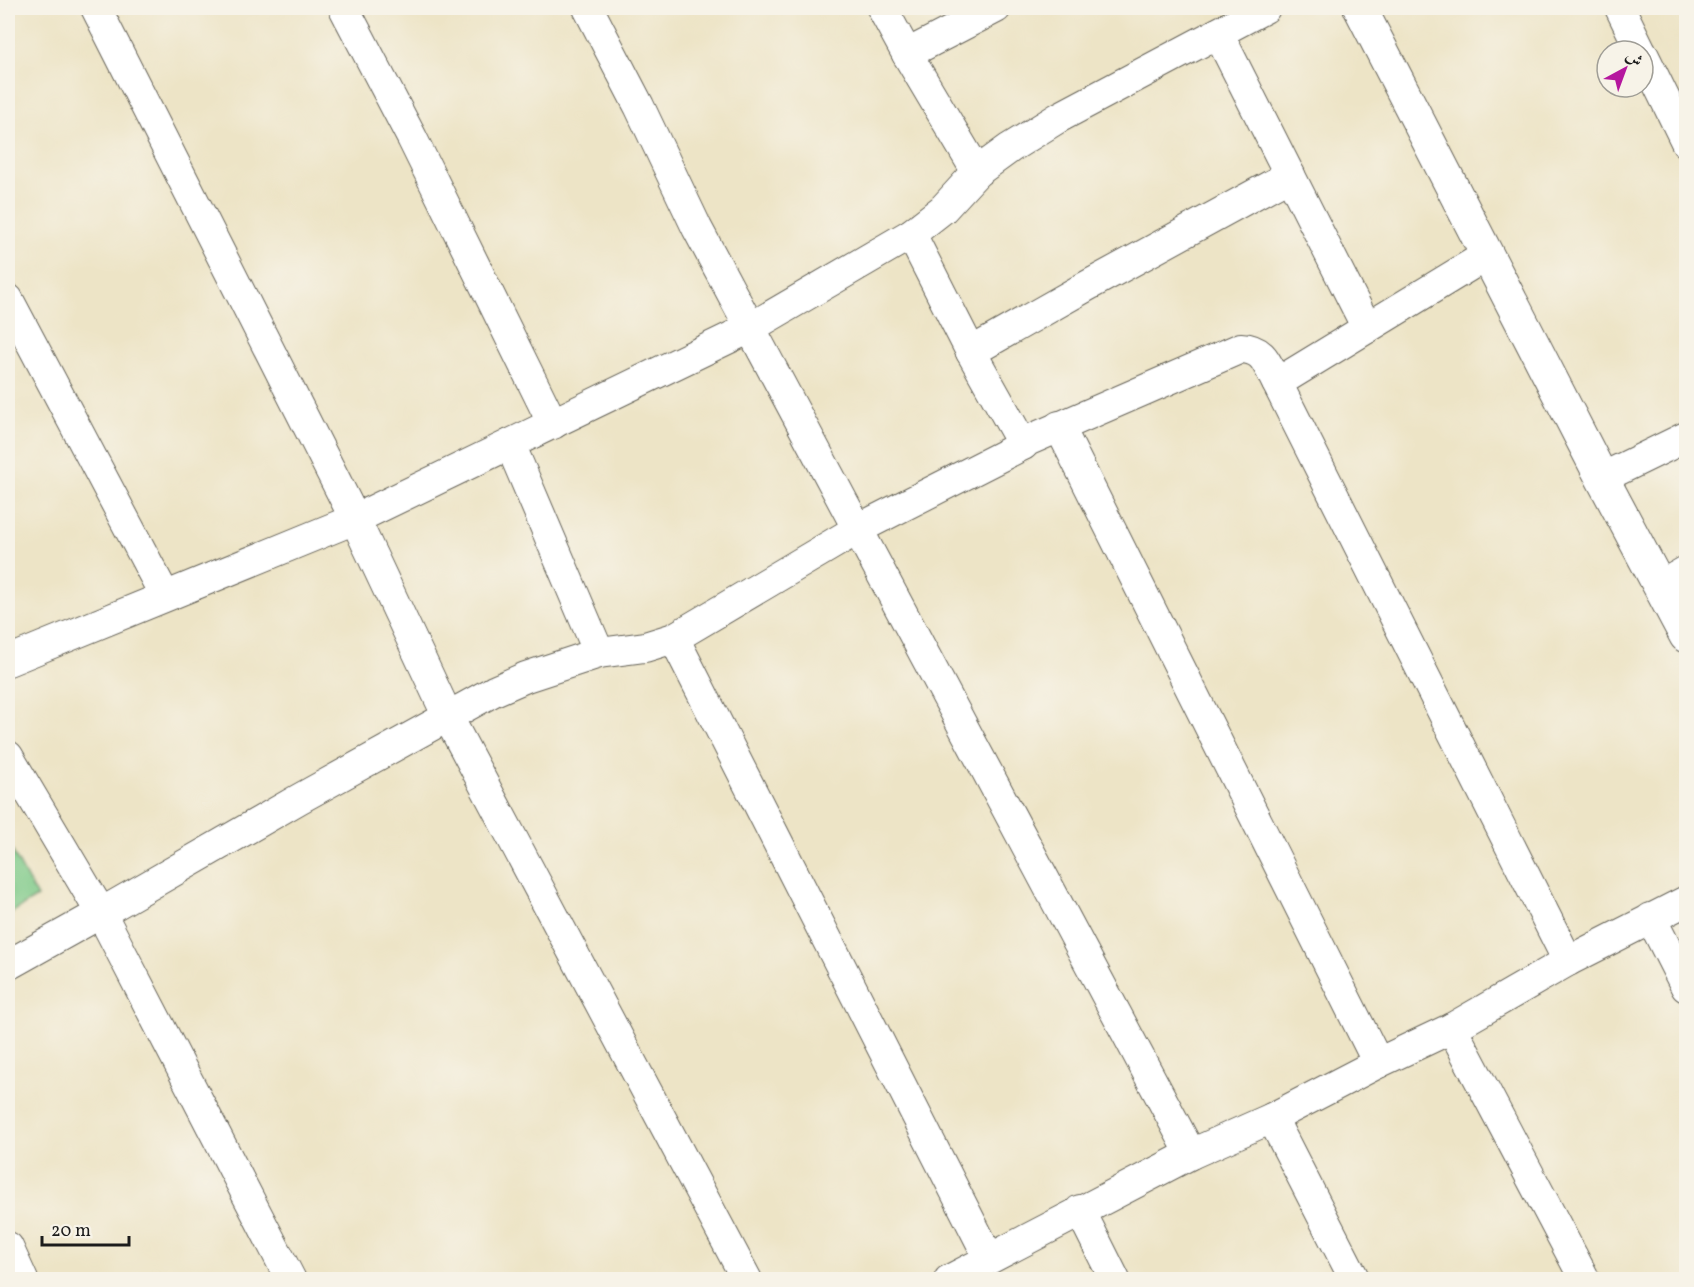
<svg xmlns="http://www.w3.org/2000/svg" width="1694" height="1287" font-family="Vollkorn,Amiri,serif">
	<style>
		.green { fill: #7dc987; stroke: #4c7252; stroke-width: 1.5 }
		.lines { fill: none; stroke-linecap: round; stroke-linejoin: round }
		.minor-casing { stroke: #656258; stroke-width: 32 }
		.tertiary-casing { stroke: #656258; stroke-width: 35 }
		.minor { stroke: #fff; stroke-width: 30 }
		.tertiary { stroke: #fff; stroke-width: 33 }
	</style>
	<rect width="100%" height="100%" fill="#f7f3e8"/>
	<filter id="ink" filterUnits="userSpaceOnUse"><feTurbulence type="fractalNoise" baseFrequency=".0167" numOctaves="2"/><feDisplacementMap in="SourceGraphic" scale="12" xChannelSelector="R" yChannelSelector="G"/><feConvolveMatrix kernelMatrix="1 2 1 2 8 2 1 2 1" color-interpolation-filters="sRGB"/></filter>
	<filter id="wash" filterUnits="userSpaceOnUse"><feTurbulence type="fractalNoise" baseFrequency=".008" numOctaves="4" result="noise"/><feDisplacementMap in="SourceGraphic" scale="24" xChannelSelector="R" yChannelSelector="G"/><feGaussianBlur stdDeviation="1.35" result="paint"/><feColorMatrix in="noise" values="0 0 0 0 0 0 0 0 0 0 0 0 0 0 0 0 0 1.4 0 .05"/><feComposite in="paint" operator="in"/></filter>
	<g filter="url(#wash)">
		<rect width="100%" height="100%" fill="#ede4c6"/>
		<path class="green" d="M8,843l29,54 -29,18z"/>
	</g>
	<g filter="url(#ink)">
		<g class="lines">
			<defs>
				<g id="minor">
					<path d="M96,8l259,511 93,198 299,563"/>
					<path d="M344,8l68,130 141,286"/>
					<path d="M588,8l51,98 58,122 494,926"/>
					<path d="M882,8l25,46 70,118"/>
					<path d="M1620,8l21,43"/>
					<path d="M1218,33l149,295"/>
					<path d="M907,54l89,-46"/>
					<path d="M1643,54l43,88"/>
					<path d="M911,234l60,118 52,93"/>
					<path d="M1487,255l-210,128 291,578"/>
					<path d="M8,299l157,297"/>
					<path d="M971,352l116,-66 203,-111"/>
					<path d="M1059,426l319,637"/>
					<path d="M510,444l89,209"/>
					<path d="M1602,478l84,-41"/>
					<path d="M1660,586l26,-15"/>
					<path d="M674,638l315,620"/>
					<path d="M8,661l347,-142 395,-191 161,-94 32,-25 34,-37 33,-24 48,-30 207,-110"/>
					<path d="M8,756l93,157 198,-114 195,-108 32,-14 73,-24 46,-6 29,-9 184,-109 165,-84 4,-4 214,-93c24,1 26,17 36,35"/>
					<path d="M1651,918l35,69"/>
					<path d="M8,965l93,-52 190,367"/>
					<path d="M1452,1028l133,252"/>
					<path d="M1272,1118l83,162"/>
					<path d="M1080,1210l35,70"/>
					<path d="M8,1247l15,33"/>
					<path d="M949,1280l242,-126 81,-36 106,-55 74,-35 116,-67 118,-60"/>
				</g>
				<path id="tertiary" d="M1360,8l242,470 84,158"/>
			</defs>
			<use href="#minor" class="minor-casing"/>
			<use href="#tertiary" class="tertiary-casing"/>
			<use href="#minor" class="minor"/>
			<use href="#tertiary" class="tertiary"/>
		</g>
	</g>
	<rect width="1694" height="1287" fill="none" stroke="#f7f3e8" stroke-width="30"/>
	<g transform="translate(1625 69) rotate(41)"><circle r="28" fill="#f7f3e8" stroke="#9f9d96" stroke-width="1.5"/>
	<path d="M0-4.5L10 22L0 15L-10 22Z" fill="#b5179e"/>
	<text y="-9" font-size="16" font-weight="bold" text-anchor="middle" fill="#1c1c1c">ش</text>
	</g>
	<path d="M42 1236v9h87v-9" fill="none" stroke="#1c1c1c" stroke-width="3"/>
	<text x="51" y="1236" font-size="18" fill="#1c1c1c" stroke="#f7f3e8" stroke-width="4.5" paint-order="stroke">20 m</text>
</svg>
